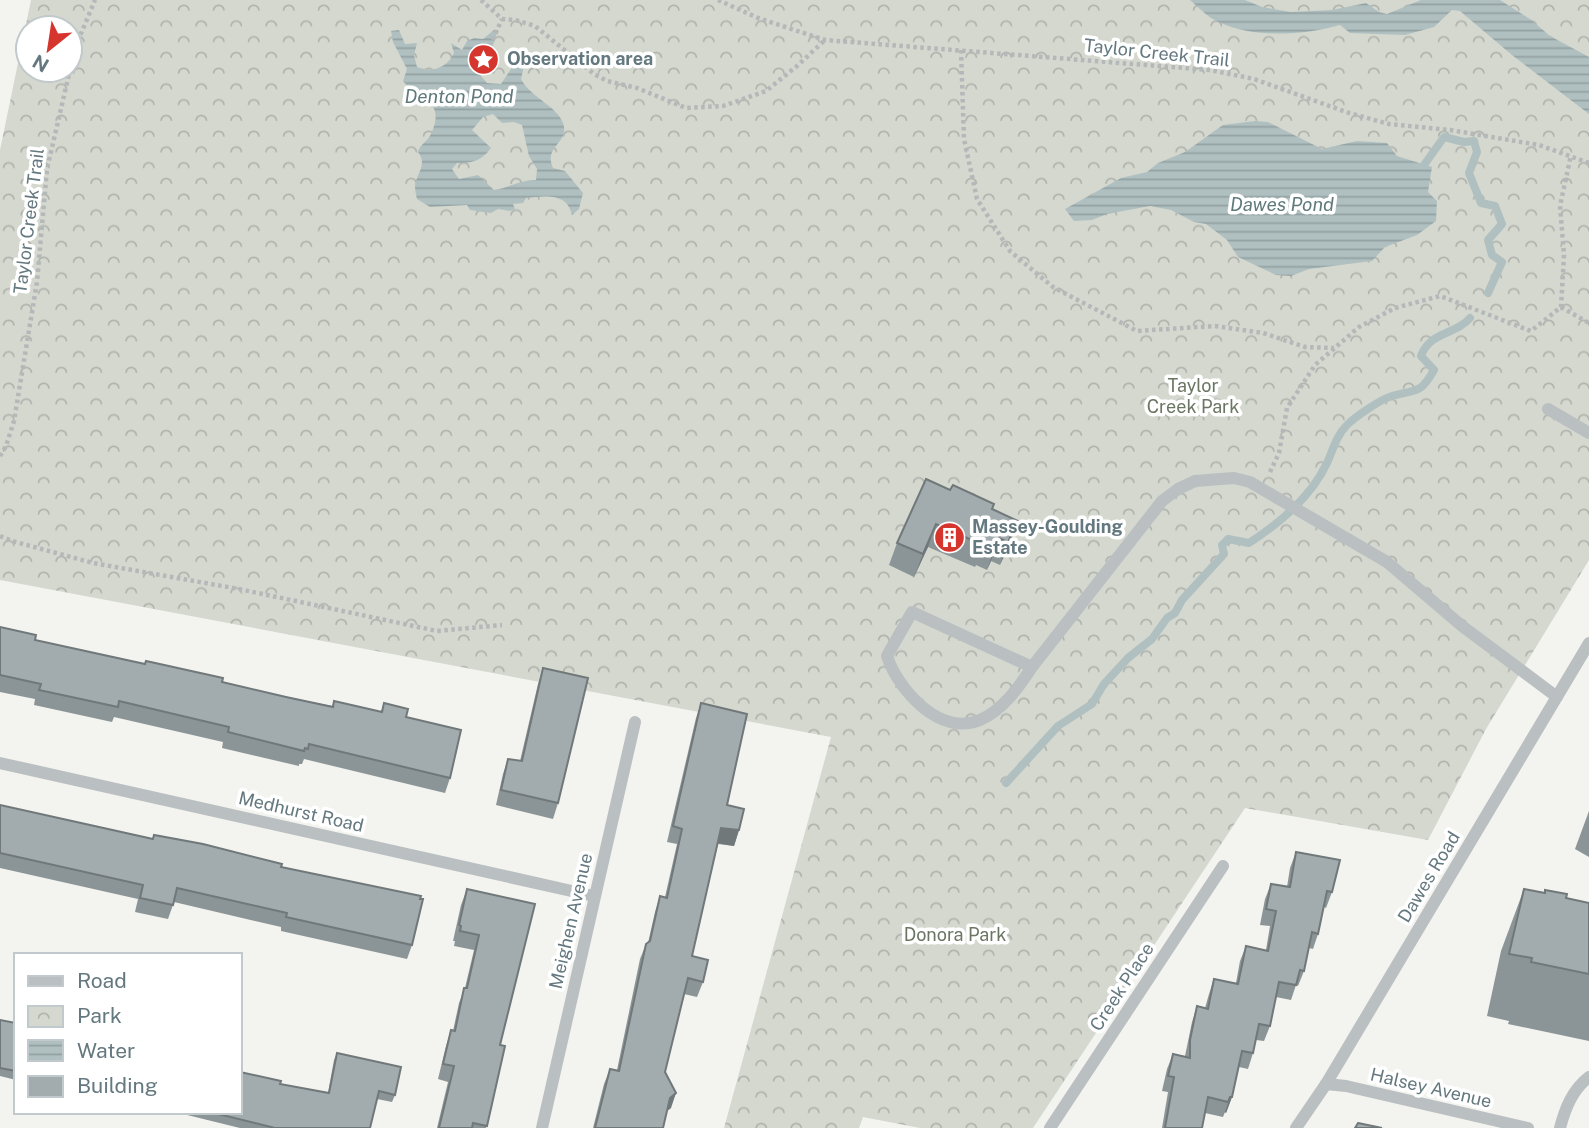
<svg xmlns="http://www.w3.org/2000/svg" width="1589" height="1128" font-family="'Public Sans',sans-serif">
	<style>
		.park { fill: url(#park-crowns); fill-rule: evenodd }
		.water { fill: url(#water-rules); fill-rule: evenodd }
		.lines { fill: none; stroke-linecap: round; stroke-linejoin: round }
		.stream { stroke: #b0c0c1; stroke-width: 8 }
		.path { stroke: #b4b8b9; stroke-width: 4.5; stroke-dasharray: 3.5 3.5; stroke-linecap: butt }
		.minor { stroke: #babfc1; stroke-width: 12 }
		.wall { fill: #8b9496 }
		.shaded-wall { fill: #71787a }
		.building { fill: #a2acaf; stroke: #71787a; stroke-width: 2 }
		.labels { text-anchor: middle; stroke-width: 7; stroke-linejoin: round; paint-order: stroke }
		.street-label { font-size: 18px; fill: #64787f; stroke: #fff }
		.poi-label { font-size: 18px; font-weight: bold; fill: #64787f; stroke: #fff; text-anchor: start }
		.park-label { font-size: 18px; fill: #6a7663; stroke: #fff }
		.water-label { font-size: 19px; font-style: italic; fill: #607a7c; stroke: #fff }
	</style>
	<defs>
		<pattern id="park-crowns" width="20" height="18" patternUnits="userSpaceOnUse" patternTransform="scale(1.75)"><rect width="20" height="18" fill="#d4d8cf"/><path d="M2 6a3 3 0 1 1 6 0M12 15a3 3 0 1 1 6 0" fill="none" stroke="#b0b4ad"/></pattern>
		<pattern id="water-rules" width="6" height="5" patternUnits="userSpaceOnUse" patternTransform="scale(1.75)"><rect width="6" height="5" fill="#b0c0c1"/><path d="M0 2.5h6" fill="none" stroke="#93a1a2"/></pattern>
	</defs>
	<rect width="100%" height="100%" fill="#f3f3ef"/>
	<path class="park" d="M31,0h1558v560l-103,169 -58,111 -183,-32 -212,320h-113l-57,-11 -4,11h-135l107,-391 -831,-157v-430zM28,28h42v42h-42z"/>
	<g class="water">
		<path d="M1190,0h55l17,7 29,5 41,-2 34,-7 13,9 8,2 34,-14h79l30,19 20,17 39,21v57l-77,-59 -52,-44 -8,-1 -18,17 -29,8 -55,-2 -10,-8c-38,11 -94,14 -129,-7 -7,-5 -14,-12 -21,-18z"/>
		<path d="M399,30l6,14 12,-1 -3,12 3,12c15,6 30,1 37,-14l-3,-10 11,7 5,-9 7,-3 9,1 11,-9h4l-7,21h-6l-6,5 -2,15 10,12 14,1 10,-15 -1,-20 6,4 3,8 5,5 -3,13c10,19 36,27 42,44 7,20 -20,23 -10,45l12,3 18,22 -4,16 -7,6c-5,-23 -27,-19 -46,-17l-3,5 -10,1 2,5 -5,2 -12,-2 -7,4 -21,-3 -3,-5 -37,2 -13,-8c-1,-4 -2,-9 -2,-13 1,-12 13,-21 3,-34 2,-8 10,-11 13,-18 16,-35 -13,-34 -28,-53l4,-12 -14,-27 -2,-11zM493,114l9,9 12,-1 8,3 7,31 8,13 -1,11c-15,0 -26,7 -42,10l-16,-15 -19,4 -7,-10 5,-6c16,0 24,-2 34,-15l-19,-18 11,-13z"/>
		<path d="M1255,121l13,1 54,27 35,-8 30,2 10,13 35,11 -4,25 9,9 -1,20 -19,14 -32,12 -13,14 -63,8 -18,7 -15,-1 -38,-18 -11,-17 -21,-16 -12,-2 -23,-12 -21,-4 -43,8 -15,6 -18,1 -9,-12 56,-31 26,-6 11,-9 27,-11 38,-27z"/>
	</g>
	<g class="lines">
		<g class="stream">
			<path d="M1424,165l20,-28 20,5 10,-1 3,11 -8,21 12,30 14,3 7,18 -14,16 4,15 10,7 -14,31"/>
			<path d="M1006,783l52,-57 34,-22 12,-20 24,-26 24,-19 15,-21 8,-5 7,-13 42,-46 -2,-9 6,-6 21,4c31,-20 62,-46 78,-80 6,-13 9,-27 20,-38 8,-8 34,-26 45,-29 24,-7 28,-1 42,-26l-13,-14c9,-25 35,-21 49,-38"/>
		</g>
		<g class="path">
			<path d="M481,0l21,19 13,1 20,6 59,48 13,7 30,7 49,20 37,-2 43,-15 31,-25 28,-26"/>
			<path d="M718,0l40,18 67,22 385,30 44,9 95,34 40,11 61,6 89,15 50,18"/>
			<path d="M961,50l3,89 13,60 33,52 43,36 84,44 78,-5 48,7 42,14 29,1"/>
			<path d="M484,59l18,-40"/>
			<path d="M70,68l5,-20 20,-48"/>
			<path d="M1561,307l28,16"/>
			<path d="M0,456l6,-10 8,-25 23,-139 10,-113 23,-99"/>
			<path d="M1270,472l9,-19 8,-45 28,-43 44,-38 36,-19 45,-12 91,35 30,-24 3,-52 -4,-49 11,-51"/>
			<path d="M0,536l12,5 81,22 146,26 198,42 65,-6"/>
		</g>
		<g class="minor">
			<path d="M1548,409l41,24"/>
			<path d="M1032,667l-120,-55 -25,44c11,34 53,81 93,64 23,-10 39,-33 52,-53l130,-166 16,-12 17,-8 39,-3 16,4 137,80 75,64 95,71"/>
			<path d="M0,763l594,133"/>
			<path d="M1326,1084l20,2 182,42"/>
			<path d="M542,1128l93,-406"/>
			<path d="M1050,1128l173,-262"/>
			<path d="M1296,1128l30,-44 263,-441"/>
			<path d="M1560,1128c5,-19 12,-38 29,-51"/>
		</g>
	</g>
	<g class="wall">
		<path d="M926,479l92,42 -18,44 -9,-4 -4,9 -11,-5 -1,2 -47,-20 -14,30 -25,-12 8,-22z"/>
		<path d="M0,627l35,13 251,57 46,9 2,-5 47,11 3,-9 22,14 44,61 -5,15 -141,-34 -2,5h-3v2l-77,-18 1,-6 -109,-25 -2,5 -78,-17 1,-6 -35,-7z"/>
		<path d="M543,668l15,135 -5,16 -57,-14 7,-31 5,-15 12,2 18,-77z"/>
		<path d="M701,703l26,102 12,25 -5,16 -16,-2 -26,112 11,26 -6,15 -13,-3 -19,78 6,36 -4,3 -4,17h-70l11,-44 6,-15 7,1 23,-111 6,-15 2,-1 7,-31 5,-16 5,1 12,-53 -10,-2 29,-124z"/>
		<path d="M0,805l281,62 131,78 -5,14 -126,-28v-4l-107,-25 -6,17 -33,-7 3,-13 -138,-31z"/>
		<path d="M1589,811v46l-14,-8z"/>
		<path d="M1296,852l36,40 -6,16 -2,-1 -6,27 -5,15 -4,-1 -5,23 -6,15 -2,-1 -5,15 -15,-3 -6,29 -6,15 -8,-1 -3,13 -5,16 -9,-2 -7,30 -6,16 -1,-1 -2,5 -18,-4 -3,15h-40l6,-36 -6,-1 5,-22 6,-15 12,2 7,-34 5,-16 8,2 4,-14 5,-15 22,4 4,-22 6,-15 20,4 4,-24 -10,-1 5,-26 6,-15 16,3 3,-19z"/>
		<path d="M467,889l68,15 -35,141 5,1 -19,82h-49l11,-46 -10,-3 8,-33 5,-16 2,1 6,-28 6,-15 9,-38 -20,-4 1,-5h-2l8,-36z"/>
		<path d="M1524,889l20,4 1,-3 21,8 23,5v138l-81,-17 1,-3 -22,-5 14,-65z"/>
		<path d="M0,1020l16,3v57l-16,-4z"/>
		<path d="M337,1053l58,42 -3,7 -15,-3 -7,29h-130l-65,-16h65l40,-28 48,9 6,-33z"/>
	</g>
	<g class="shaded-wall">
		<path d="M1018,521l-8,22 -10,22 8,-23z"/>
		<path d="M936,524l-8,23 -14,30 9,-23z"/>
		<path d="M999,538l-8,23 -4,9 8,-23z"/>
		<path d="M721,828l18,2 -5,16 -18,-3z"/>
		<path d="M676,1093l-5,15 -7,5 6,-15z"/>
		<path d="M1230,1097h2l-6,16 -1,-1z"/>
	</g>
	<g class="building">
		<path d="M926,479l24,11 3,-5 41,19 -2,5 26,12 -10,21 -9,-4 -4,9 -11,-4 -1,2 -47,-21 -13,30 -26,-11z"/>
		<path d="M0,627l36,8 -1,5 110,24 1,-3 77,17 -1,4 64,15 47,10 1,-6 48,11 2,-9 24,6 -2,8 55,13 -11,48 -141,-34 -1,5 -3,-1 -1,3 -76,-19 1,-5 -110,-26 -1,6 -79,-17 2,-6 -41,-9z"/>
		<path d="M543,668l45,10 -30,125 -57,-13 7,-31 14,2z"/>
		<path d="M701,703l46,11 -20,91 17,4 -5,21 -18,-2 -29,128 16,4 -5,22 -15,-4 -23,94 11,21 -6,5 -7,30h-68l15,-59 9,2 27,-127 4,-3 10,-45 7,2 15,-69 -9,-3z"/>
		<path d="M0,805l153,34 1,-4 49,9 79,20 -1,3 140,29 -1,3h3l-11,46 -126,-28 1,-4 -110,-25 -4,17 -33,-7 3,-13 -143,-32z"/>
		<path d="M1296,852l44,8 -8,32 -5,-1 -9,43 -6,-2 -8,39 -4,-1 -4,15 -17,-3 -9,44 -11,-2 -6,29 -11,-2 -10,46h-2l-2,5 -20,-5 -6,31h-37l9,-51 -6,-1 5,-22 17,4v-18l7,-34 11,3 6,-30 24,5 8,-38 22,5 8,-40 -10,-2 5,-25 19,3z"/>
		<path d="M467,889l68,15 -35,141 5,1 -18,80 -14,-3 -1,5h-33l15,-62 -11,-2 8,-34 4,1 9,-43h3l12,-53 -19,-4 1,-5 -2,-1z"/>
		<path d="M1524,889l21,4v-3l22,4 -1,4 23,5v71l-58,-12 1,-4 -23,-4z"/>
		<path d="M0,1020l16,3v48l-16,-3z"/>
		<path d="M337,1053l64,14 -6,28 -16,-4 -9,37h-95l-65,-16h30v-40l41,9 -1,3 49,9z"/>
		<path d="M1358,1123l24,5h-27z"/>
	</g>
	<defs>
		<symbol id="sight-disc" viewBox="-11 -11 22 22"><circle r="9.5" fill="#d6352d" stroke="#fff"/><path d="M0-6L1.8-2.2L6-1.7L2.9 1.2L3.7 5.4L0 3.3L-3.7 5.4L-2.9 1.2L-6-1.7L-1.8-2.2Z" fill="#fff"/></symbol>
		<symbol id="building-disc" viewBox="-11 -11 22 22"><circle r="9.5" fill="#d6352d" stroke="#fff"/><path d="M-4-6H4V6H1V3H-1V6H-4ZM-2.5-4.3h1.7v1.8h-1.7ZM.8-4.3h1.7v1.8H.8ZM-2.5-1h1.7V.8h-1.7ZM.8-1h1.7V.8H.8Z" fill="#fff"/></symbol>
	</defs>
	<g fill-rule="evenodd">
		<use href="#sight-disc" x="466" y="42" width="35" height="35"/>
		<use href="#building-disc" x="932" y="520" width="35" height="35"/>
	</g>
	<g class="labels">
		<g class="street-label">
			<text transform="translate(1157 53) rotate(6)" y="6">Taylor Creek Trail</text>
			<text transform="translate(29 221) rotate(-83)" y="6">Taylor Creek Trail</text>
			<text transform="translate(301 812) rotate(13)" y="6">Medhurst Road</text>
			<text transform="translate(1429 877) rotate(-59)" y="6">Dawes Road</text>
			<text transform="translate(571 921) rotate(-77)" y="6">Meighen Avenue</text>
			<text transform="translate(1122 987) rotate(-57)" y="6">Creek Place</text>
			<text transform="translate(1431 1088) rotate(13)" y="6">Halsey Avenue</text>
		</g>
		<g class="poi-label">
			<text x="507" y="65">Observation area</text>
			<text x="972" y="533">Massey-Goulding<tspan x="972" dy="21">Estate</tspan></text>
		</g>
		<g class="park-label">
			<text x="1193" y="392">Taylor<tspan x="1193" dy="21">Creek Park</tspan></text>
			<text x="955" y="941">Donora Park</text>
		</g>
		<g class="water-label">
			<text x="459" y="103">Denton Pond</text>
			<text x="1282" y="211">Dawes Pond</text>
		</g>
	</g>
	<rect x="14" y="953" width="228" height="161" fill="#ffffff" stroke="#c1c9cc" stroke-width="2"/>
	<rect x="28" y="976" width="35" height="10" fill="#babfc1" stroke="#c1c9cc" stroke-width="2"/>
	<text x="77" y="988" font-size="21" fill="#64787f">Road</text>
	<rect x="28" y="1006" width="35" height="21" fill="url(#park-crowns)" stroke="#c1c9cc" stroke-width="2"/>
	<text x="77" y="1023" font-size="21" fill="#64787f">Park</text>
	<rect x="28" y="1040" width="35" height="21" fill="url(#water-rules)" stroke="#c1c9cc" stroke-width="2"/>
	<text x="77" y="1058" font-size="21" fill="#64787f">Water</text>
	<rect x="28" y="1076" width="35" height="21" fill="#a2acaf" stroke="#c1c9cc" stroke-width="2"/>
	<text x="77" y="1093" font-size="21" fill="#64787f">Building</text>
	<g transform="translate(49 49) rotate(210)"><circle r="33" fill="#ffffff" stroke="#c1c9cc" stroke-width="2"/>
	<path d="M0-5L12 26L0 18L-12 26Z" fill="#d6352d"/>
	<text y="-10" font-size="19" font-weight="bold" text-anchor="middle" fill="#64787f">N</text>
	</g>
</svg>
